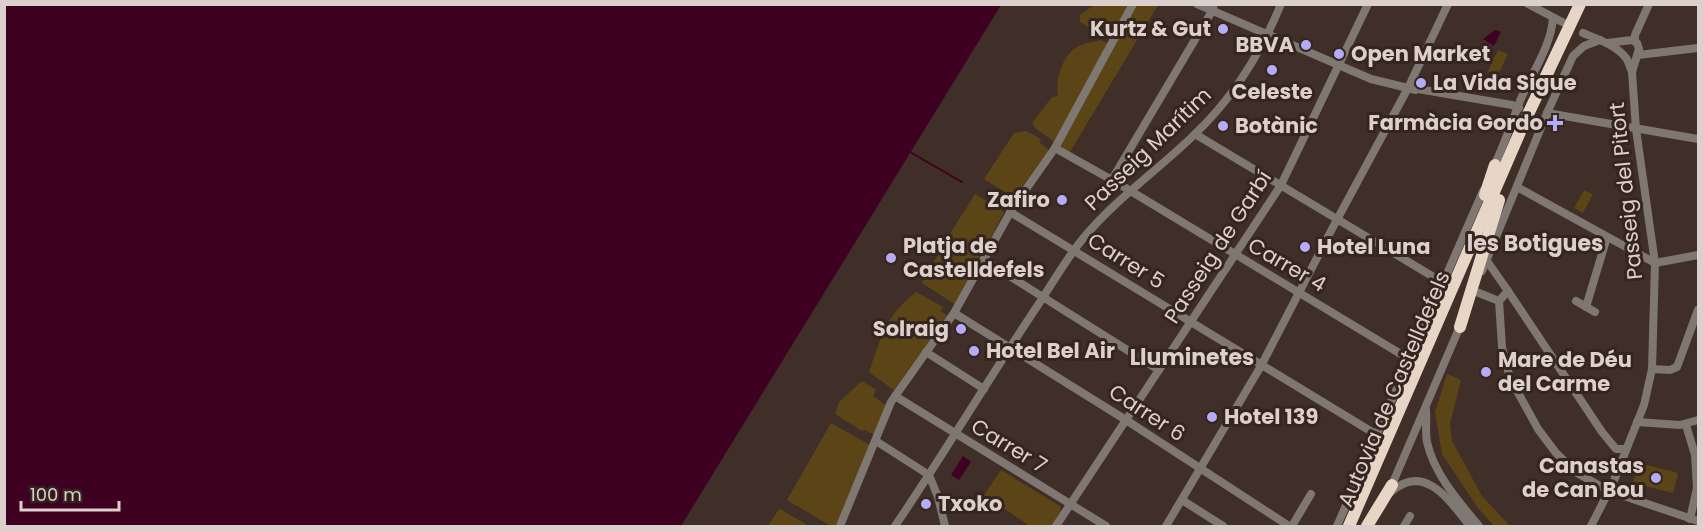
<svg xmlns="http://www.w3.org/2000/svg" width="1703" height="531" font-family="Poppins,sans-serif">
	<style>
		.green { fill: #5b4516 }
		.water { fill: #3f0121 }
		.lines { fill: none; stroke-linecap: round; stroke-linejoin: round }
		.stream { stroke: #3f0121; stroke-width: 2 }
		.minor { stroke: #7f7771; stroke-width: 8 }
		.highway { stroke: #e7d5c6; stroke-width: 12 }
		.poi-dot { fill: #b5acf8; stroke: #36251f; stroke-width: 2 }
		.labels { text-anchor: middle; stroke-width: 6; stroke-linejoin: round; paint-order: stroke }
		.poi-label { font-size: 21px; font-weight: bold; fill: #dcd0cc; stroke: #36251f; text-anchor: start }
		.street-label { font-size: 21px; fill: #dcd0cc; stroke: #36251f }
		.neighbourhood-label { font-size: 22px; font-weight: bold; fill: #dcd0cc; stroke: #36251f }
	</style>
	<rect width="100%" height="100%" fill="#402e28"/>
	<g class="green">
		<path d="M1094,5h38l-15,26 -14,5 -23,-14v-7z"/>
		<path d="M1137,5h21l-88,147 -10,-6z"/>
		<path d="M1101,40l8,4 -54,100c-6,-9 -18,-11 -23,-21l20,-26 6,-1c-3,-16 4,-40 19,-49 7,-4 16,-5 24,-7z"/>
		<path d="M1498,50l10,4 -10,21 -10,-4z"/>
		<path d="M1026,131l15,8 -1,4 9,7 -35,48 -30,-19 30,-46z"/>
		<path d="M1584,190l9,4 -10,19 -9,-5z"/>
		<path d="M975,194l29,18 -48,93 -34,-22 29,-51z"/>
		<path d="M916,292l27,15 -3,4 7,4 -52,76 -26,-19c13,-37 15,-54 47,-80z"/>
		<path d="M1447,374l14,6 -11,44 2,17 30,55 28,30h-16l-16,-18 -36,-54 -7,-42z"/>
		<path d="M862,381l14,9 -3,6 14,10 -11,30 -11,-6 -3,1 -27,-17 4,-12z"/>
		<path d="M831,423l39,22 -33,81h-6l-44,-26z"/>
		<path d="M1639,463l39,10 -5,20 -40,-10z"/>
		<path d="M1001,470l59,36 1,8 -9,12h-22l-46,-31z"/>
		<path d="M779,509h1l29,17h-41z"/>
	</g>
	<g class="water">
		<path d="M4,5l1,-1 996,1 -320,521h-676z"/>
		<path d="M1495,30l6,2 -7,14 -11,-7z"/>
		<path d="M963,456l8,6 -12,18 -8,-5z"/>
	</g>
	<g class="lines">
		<path class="stream" d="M910,152l52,30"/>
		<g class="minor">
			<path d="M1197,4l174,75 45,11 2,-1 94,16 7,3"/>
			<path d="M1528,4l38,20"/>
			<path d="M1583,33c14,6 33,12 43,25 3,4 4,10 6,14"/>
			<path d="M1635,41v-6l14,-31"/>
			<path d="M1638,55l60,-7"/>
			<path d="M1547,113l151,26"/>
			<path d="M1195,134l247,148"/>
			<path d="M1055,148l64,36 290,175"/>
			<path d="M1494,166c10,-21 18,-44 26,-65 11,-27 31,-54 33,-83"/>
			<path d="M1111,181l101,-170 2,-7"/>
			<path d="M1517,187l138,76 43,-8"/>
			<path d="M1010,212l367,223"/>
			<path d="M984,260l175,110"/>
			<path d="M1482,271l65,-158 26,-57 11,-10 16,-6"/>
			<path d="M1474,291l25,10 9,-10 -21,-30"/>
			<path d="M1508,291l94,141 14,17h10"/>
			<path d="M1499,301l3,46 8,31 28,51 18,24 21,20 32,18 89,30"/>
			<path d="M1576,301l19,11"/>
			<path d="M1586,307l21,-70"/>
			<path d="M954,313l172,107 163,106"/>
			<path d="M926,352l58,37"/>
			<path d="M1652,369l18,1 7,-3 21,-57"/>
			<path d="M895,396l211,130"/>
			<path d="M1426,409c1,11 -1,22 1,33 7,32 32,60 52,84"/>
			<path d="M1637,422l43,3 18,-5"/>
			<path d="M1686,425l9,30 2,33 -7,31"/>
			<path d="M876,441l53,34 9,22 7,29"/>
			<path d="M1391,487l70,-163"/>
			<path d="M1391,492c34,-31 60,11 79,34"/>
			<path d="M1182,500l41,26"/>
			<path d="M840,526l51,-124 63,-89 58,-104 43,-61 78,-144"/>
			<path d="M895,526c49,-72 94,-148 143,-221 14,-21 27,-44 43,-64 32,-40 76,-70 113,-106 38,-36 67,-82 87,-131"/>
			<path d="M1056,526l225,-341 87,-181"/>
			<path d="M1166,526l95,-160 71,-137 76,-141 40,-84"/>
			<path d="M1292,526l19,-32"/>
			<path d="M1337,526l146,-335"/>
			<path d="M1404,526l6,-10"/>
			<path d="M1591,526l22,-43 31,-78 8,-36 3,-106 -19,-134 -4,-57 7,-23 -2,-6 -5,-3 -25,3"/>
		</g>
		<g class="highway">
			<path d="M1485,195l10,-30"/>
			<path d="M1460,327l39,-127"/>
			<path d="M1349,526l174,-401 57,-121"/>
			<path d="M1367,526l25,-41"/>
		</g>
	</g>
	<g class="poi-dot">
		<circle cx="1223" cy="29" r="6"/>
		<circle cx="1306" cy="45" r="6"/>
		<circle cx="1339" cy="54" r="6"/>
		<circle cx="1272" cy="70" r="6"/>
		<circle cx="1421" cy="83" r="6"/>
		<path d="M1552 114h6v6h6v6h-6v6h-6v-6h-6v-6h6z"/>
		<circle cx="1223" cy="126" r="6"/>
		<circle cx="1062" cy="200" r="6"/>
		<circle cx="1305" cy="247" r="6"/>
		<circle cx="891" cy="258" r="6"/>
		<circle cx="961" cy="329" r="6"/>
		<circle cx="974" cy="351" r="6"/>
		<circle cx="1486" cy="372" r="6"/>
		<circle cx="1212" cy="417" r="6"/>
		<circle cx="1656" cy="478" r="6"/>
		<circle cx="926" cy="504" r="6"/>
	</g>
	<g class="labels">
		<g class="poi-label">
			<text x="1211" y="36" text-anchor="end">Kurtz &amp; Gut</text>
			<text x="1294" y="52" text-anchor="end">BBVA</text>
			<text x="1351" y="61">Open Market</text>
			<text x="1433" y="90">La Vida Sigue</text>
			<text x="1272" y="99" text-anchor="middle">Celeste</text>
			<text x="1543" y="130" text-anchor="end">Farmàcia Gordo</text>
			<text x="1235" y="133">Botànic</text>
			<text x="1050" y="207" text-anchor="end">Zafiro</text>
			<text x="903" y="253">Platja de<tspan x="903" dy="24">Castelldefels</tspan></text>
			<text x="1317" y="254">Hotel Luna</text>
			<text x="949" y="336" text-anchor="end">Solraig</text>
			<text x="986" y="358">Hotel Bel Air</text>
			<text x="1498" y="367">Mare de Déu<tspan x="1498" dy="24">del Carme</tspan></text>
			<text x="1224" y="424">Hotel 139</text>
			<text x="1644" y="473" text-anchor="end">Canastas<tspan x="1644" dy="24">de Can Bou</tspan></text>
			<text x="938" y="511">Txoko</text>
		</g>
		<g class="street-label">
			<text transform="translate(1148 149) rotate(-44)" y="7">Passeig Marítim</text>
			<text transform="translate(1626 191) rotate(-96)" y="7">Passeig del Pitort</text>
			<text transform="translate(1218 247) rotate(-57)" y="7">Passeig de Garbí</text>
			<text transform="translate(1126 261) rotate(32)" y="7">Carrer 5</text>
			<text transform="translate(1287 265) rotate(30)" y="7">Carrer 4</text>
			<text transform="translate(1394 389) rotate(-67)" y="7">Autovia de Castelldefels</text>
			<text transform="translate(1147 413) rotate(33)" y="7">Carrer 6</text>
			<text transform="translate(1009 446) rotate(31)" y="7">Carrer 7</text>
		</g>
		<g class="neighbourhood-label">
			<text x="1535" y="251">les Botigues</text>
			<text x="1192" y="365">Lluminetes</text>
		</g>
	</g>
	<rect width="1703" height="531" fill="none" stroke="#dcd0cc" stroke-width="12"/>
	<path d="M21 501v9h98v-9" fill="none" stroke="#dcd0cc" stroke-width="3"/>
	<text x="30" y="501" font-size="18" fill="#dcd0cc" stroke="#36251f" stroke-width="4.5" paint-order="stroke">100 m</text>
</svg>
